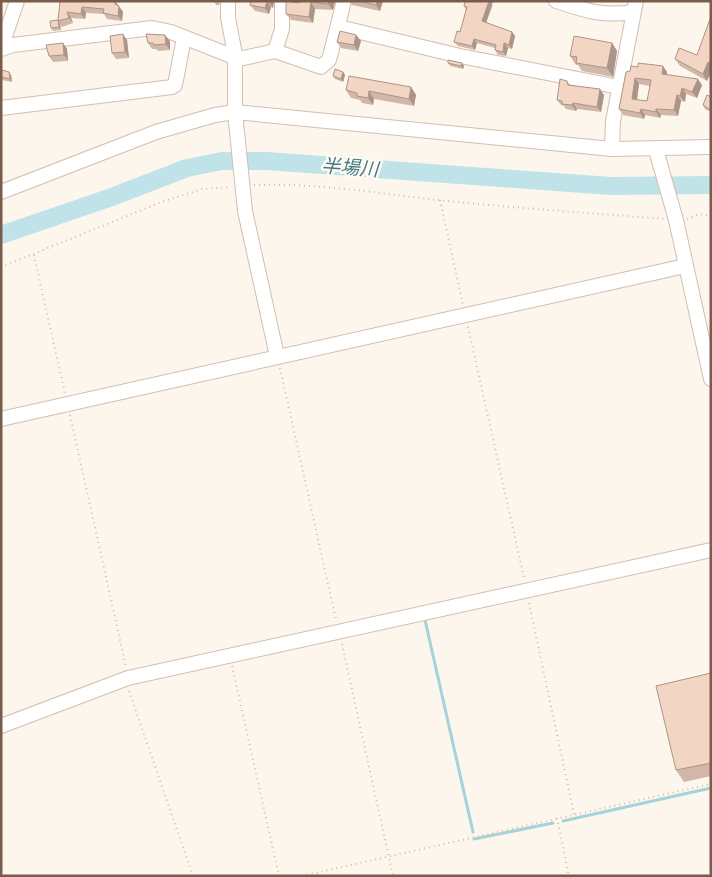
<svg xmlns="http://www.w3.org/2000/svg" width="712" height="877" font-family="'Open Sans','Noto Sans JP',sans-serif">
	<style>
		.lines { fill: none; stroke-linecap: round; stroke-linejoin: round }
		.stream { stroke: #a5d3da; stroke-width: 3 }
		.river { stroke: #bfe3e8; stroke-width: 18 }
		.minor-casing { stroke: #d1beb0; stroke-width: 16 }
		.path { stroke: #d9b8a5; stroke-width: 2; stroke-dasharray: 1 4; stroke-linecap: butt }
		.minor { stroke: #fff; stroke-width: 14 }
		.wall { fill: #d1b7a8; fill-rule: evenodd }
		.shaded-wall { fill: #aa9588 }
		.building { fill: #f3d5c3; stroke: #aa9588; fill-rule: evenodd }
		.labels { text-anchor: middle; stroke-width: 5; stroke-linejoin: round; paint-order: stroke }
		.water-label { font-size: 19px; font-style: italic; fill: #437c86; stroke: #fffaf3 }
	</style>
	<rect width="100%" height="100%" fill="#fdf6ec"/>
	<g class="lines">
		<g class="stream">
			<path d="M421,619l4,1 48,212"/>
			<path d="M563,821l148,-33"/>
			<path d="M474,839l79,-16"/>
		</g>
		<path class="river" d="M1,235l108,-37 78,-30 35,-7h45l344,25 100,-1"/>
		<defs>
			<g id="minor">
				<path d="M228,1v17l7,36v58l10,99 32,145"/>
				<path d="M556,1c28,9 47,16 77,11"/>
				<path d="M339,27l121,29 159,31"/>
				<path d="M1,48l16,-47"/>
				<path d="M1,49l12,-4 139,-17 19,4 68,27 36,-8 46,16 8,-7 15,-59"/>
				<path d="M275,51l7,-22v-28"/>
				<path d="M1,108l171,-21 3,-2 9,-47"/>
				<path d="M612,149l1,-28 23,-120"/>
				<path d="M656,150l20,70 35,159"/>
				<path d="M1,192l155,-60 59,-17 20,-3 377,37 99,-2"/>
				<path d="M1,419l684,-153"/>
				<path d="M1,726l127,-48 583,-128"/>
			</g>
		</defs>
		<use href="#minor" class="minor-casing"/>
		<g class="path">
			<path d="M254,185c62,-2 123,8 184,15 76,8 151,13 227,19"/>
			<path d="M440,200l23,105"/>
			<path d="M687,219l13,-5 11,2"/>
			<path d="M34,255l31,139"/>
			<path d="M1,267l163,-66 38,-12 29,-2"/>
			<path d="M468,327l56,251"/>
			<path d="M280,368l56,252"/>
			<path d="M70,415l56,252"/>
			<path d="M529,603l45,211"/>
			<path d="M342,644l51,232"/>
			<path d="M232,666l47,210"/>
			<path d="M129,691l64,185"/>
			<path d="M557,818l12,58"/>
			<path d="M302,876l409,-92"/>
		</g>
		<use href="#minor" class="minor"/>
	</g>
	<g class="wall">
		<path d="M60,1h55l8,11 -1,9 -15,-2 -3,-5 -18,-1 -1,6 -14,-1 2,5 -11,4 -2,-3 1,6 -8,1 -2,-3 7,-8z"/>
		<path d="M214,1h6l-1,4h-3z"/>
		<path d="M251,1h23l-1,7 -2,-1 -2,7 -14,-3 -5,-6z"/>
		<path d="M335,1l-2,9 -18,-1 -2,14 -22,-3 -5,-6 13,-11z"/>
		<path d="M349,1h34l-3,10 -28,-6z"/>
		<path d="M493,5l-7,18 26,9 3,4 -3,13 -4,-1 -2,8 -8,-1 -3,-5v-2l-18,-5 -2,7 -17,-4 -4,-4 6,-10 6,-22 -2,-4z"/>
		<path d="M711,20v52l-4,9 -27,-15 -5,-7 22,-4z"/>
		<path d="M356,35l5,6 -3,10 -17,-3 -4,-6z"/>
		<path d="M127,40l2,18 -13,1 -4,-6z"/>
		<path d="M170,41v9l-12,1 -2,-2h-4l-4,-6z"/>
		<path d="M63,43l4,6 1,12 -15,1 -4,-6z"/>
		<path d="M612,43l5,8 -4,26 -31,-6 -4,-6h-2l-6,-9z"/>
		<path d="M448,63l16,3 -1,3 -13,-3z"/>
		<path d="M343,72l2,3 -2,7 -8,-3 -2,-3z"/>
		<path d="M626,72h41v3l35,10 -5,13 -11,-4 -1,8 -4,-1 -3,15 -17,-1 -1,3 -15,-3 -1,4 -21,-4 -4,-6zM639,84l11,2 -3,15 -10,-1z"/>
		<path d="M1,73l10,2 1,7 -10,-2 -1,-1z"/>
		<path d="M567,81l3,4 34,10 -3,17 -24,-3 -1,2 -10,-2 -2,-3 -3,-1 -4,-5z"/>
		<path d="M411,87l5,8 -2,11 -40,-7 -1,6 -11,-2 -2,-3 -9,-2 -5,-8z"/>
		<path d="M711,97v15l-6,-3 -2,-4z"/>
		<path d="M711,673v103l-27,6 -8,-12z"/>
	</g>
	<g class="shaded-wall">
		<path d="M115,1l8,11 -1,9 -4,-5 -3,-12z"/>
		<path d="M267,1l4,6 -2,7 -4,-6z"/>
		<path d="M269,1h5l-1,7 -4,-6z"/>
		<path d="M329,1h6l-2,9 -5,-6z"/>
		<path d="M377,1h6l-3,10 -4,-6z"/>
		<path d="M489,1h4l-8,25 -3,-5z"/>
		<path d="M311,2l4,7 -2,14 -4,-6z"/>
		<path d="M82,7l4,6 -1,6 -4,-5z"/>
		<path d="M67,12l4,6 2,5 -4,-5z"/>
		<path d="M58,21l2,3 1,6 -2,-3z"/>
		<path d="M512,32l3,4 -3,13 -3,-4z"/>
		<path d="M123,34l4,6 2,18 -4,-6z"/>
		<path d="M165,35l5,6v9l-4,-6z"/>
		<path d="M356,35l5,6 -3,10 -4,-6z"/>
		<path d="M474,39l3,4 -2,7 -3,-4z"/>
		<path d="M63,43l4,6 1,12 -4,-6z"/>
		<path d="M504,43l4,5 -2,8 -3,-4z"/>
		<path d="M612,43l5,8 -4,26 -6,-9z"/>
		<path d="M708,62l3,4v6l-4,9 -4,-7z"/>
		<path d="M462,63l2,3 -1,3 -2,-3z"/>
		<path d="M663,66l4,6v8l-5,-6z"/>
		<path d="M9,72l2,3 1,7 -2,-3z"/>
		<path d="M343,72l2,3 -2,7 -2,-3z"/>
		<path d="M635,78l4,6 -3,22 -4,-7z"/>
		<path d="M698,79l4,6 -5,13 -5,-6z"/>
		<path d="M411,87l5,8 -2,11 -5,-7z"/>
		<path d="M682,88l4,6 -1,8 -5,-6z"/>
		<path d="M600,89l4,6 -3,17 -4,-5z"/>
		<path d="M369,91l5,8 -1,6 -5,-7z"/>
		<path d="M677,95l4,6 -3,15 -4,-6z"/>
		<path d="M573,103l4,6 -1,2 -4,-6z"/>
		<path d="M641,109l4,6 -1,4 -4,-6z"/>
		<path d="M656,109l5,6 -1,3 -4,-6z"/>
	</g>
	<g class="building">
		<path d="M60,1h55v3l4,2 -1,10 -15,-3 1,-4 -22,-2 -1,7 -14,-2 2,6 -11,3z"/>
		<path d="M251,1h16l-2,7 -15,-3z"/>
		<path d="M286,1l13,2v-2h30l-1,3 -17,-2 -2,15 -23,-3z"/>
		<path d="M359,1h18l-1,4z"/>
		<path d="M465,1h24l-7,20 30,11 -3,13 -5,-2 -1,9 -8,-2 1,-5 -22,-6 -2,7 -18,-4 3,-11 3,1 7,-25 -3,-1z"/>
		<path d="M710,19l1,44 -3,-1 -5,12 -28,-15 4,-11 18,7z"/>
		<path d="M58,20l1,7 -8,1 -1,-7z"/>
		<path d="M340,31l16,4 -2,10 -17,-3z"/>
		<path d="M123,34l2,18 -13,1 -2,-17z"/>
		<path d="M146,34l19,1 1,9 -12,1 -1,-2h-5z"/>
		<path d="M574,36l38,7 -5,25 -31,-5 1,-6 -7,-1z"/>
		<path d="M63,43l1,12 -15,1 -3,-11z"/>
		<path d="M448,60l14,3 -1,3 -13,-3z"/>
		<path d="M638,63l25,3 -1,8 36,5 -6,13 -10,-4 -2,8 -3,-1 -3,15 -18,-1v3l-15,-3 -1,4 -21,-4 7,-37 4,-1 1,-5 7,1zM635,78l16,2 -4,21 -15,-2z"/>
		<path d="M335,69l8,3 -2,7 -8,-3z"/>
		<path d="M2,70l7,2 1,7 -9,-2z"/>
		<path d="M349,76l62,11 -2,12 -40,-8 -1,7 -11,-2v-3l-11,-3z"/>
		<path d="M560,79l7,2 1,4 32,4 -3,18 -24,-4 -1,2 -10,-1v-3l-5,-1z"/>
		<path d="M707,95l4,2v13l-8,-5z"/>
		<path d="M711,673v90l-35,7 -20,-84z"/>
	</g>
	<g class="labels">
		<g class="water-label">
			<text transform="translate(350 167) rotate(4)" y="7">半場川</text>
		</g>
	</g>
	<rect width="712" height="877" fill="none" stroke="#7a5c4d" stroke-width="5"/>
</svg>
